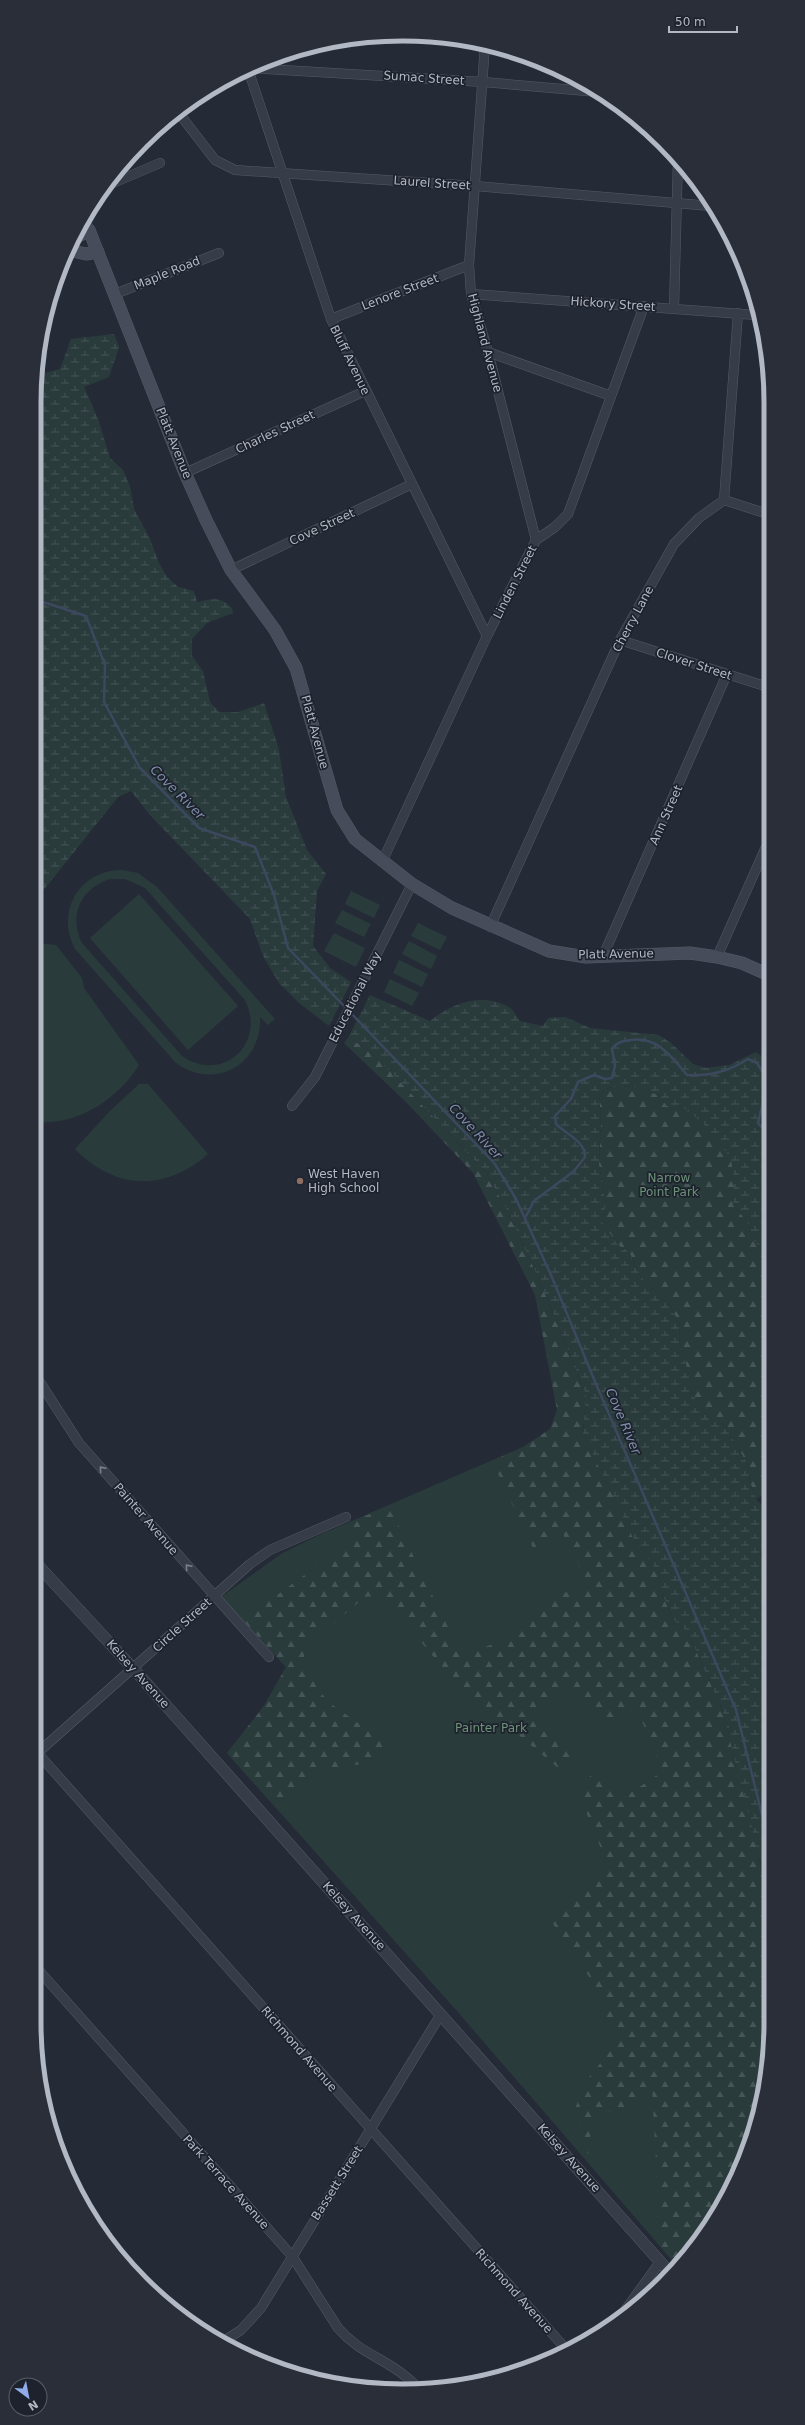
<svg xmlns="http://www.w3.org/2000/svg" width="805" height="2425" font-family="'DejaVu Sans',sans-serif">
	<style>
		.green { fill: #2a3b3c; fill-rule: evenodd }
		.forest { fill: url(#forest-firs) }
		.wetland { fill: url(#wetland-marsh) }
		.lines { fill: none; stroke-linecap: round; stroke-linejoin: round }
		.stream { stroke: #3b485e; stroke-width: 2.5 }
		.minor-casing { stroke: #555b65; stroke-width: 10 }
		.tertiary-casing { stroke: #555b65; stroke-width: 12 }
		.secondary-casing { stroke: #555b65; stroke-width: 13 }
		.minor { stroke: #373d48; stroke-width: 9 }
		.tertiary { stroke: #373d48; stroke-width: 11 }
		.secondary { stroke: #464c5a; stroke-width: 12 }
		.oneway { stroke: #7b818c }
		.education-dot { fill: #8d6e63; stroke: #1d222c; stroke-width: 1.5 }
		.labels { text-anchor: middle; stroke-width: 3.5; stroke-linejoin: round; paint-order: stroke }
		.street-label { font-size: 12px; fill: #b2b8c4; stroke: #1d222c }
		.poi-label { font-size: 12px; fill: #b2b8c4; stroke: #1d222c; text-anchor: start }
		.park-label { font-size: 12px; fill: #6c9278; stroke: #1d222c }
		.water-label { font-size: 13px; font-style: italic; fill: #7d8da9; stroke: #1d222c }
		.rim { fill: none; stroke: #b2b8c4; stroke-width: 5 }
	</style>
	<defs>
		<pattern id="forest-firs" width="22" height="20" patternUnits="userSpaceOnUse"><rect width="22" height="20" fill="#2a3b3c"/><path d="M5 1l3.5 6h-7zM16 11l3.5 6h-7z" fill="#465557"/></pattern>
		<pattern id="wetland-marsh" width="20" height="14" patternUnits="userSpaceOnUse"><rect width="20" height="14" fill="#2a3b3c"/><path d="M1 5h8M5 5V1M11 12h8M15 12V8" fill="none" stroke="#465557"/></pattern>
	</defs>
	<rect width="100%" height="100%" fill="#242b37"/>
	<g class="green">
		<path d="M122,870l16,3 19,14 118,132 -7,6 -8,-8c2,48 -45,74 -84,46l-101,-114c-20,-38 5,-79 47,-79zM110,879h15l20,9 100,112c22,44 -23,84 -63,56l-100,-113c-14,-27 -1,-55 28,-64z"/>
		<path d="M351,891l29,14 -6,13 -29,-14z"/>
		<path d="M139,894l99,112 -50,44 -98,-112z"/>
		<path d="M342,910l29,14 -7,13 -29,-14z"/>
		<path d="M418,923l29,14 -7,13 -29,-14z"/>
		<path d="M334,933l31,15 -9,19 -32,-16z"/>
		<path d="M409,941l28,15 -6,13 -29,-15z"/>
		<path d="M39,943l17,2 26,33 2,10 55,77c-22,35 -62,61 -105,57v-175z"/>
		<path d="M399,960l29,14 -6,13 -29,-14z"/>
		<path d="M390,979l29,14 -7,13 -28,-14z"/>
		<path d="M139,1084h9l60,70c-43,38 -93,36 -133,-5l34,-37z"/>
		<path d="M523,1447l109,89 28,39 2,20 109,310v117l-7,73 -21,68 -34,64 -32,39 -220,-255 -230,-258 37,-47 22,-39 -65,-70 60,-43 36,-18z"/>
	</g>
	<g class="forest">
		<path d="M348,1038l16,9 17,15 104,109 20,35 34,73 47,115 -3,40 49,101 28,40 2,20 12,25 14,12 35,80 30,115 10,50 8,28v118l-7,72 -21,68 -34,64 -32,39 -20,-23v-63l-5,-92 -15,1 -4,22 -40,2 -5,42 -13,-46 10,-27 31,-38 -22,-60 -43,-63 56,-58 -30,-73 14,-15 35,21 37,-25 -26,-62 -32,16 -38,-43 -33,34 40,40 -11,16c-42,-35 -84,-69 -123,-108 -12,-13 -23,-28 -35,-42 -12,-14 -20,-28 -40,-25l-59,49 -3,15 18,32 9,10 60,43 -10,15 -62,10 -42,37 -49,-55 37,-47 22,-39 -43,-47 113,-83 -6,-15 39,-16 73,150 46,-18 45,-41 36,-13 -26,-50 -30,14 -41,-87 31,-14 27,-18 7,-19 -22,-115 -62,-122 -65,-69 -64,-61z"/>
		<path d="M633,1086l26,9 8,11c4,0 9,-1 13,0 12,3 47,40 52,52 4,14 2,32 1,47l14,16 7,19 16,23v228l-14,8 -6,-17 -2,-17 -24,-41 -13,-3 -20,-29v-9l-12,-44 1,-13 -8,-17 -31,-32 -12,-25 -11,-7 -16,-23 4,-18 -7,-39 2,-48 -2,-18 5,-9 7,-3z"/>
	</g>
	<g class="wetland">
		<path d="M114,334l5,13 -10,30 -25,10 14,32 12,39 13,12 7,16 4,23 16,30 9,24 8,14 11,10 16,4 3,11c15,-3 23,-6 35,6l1,5 -26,10 -15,16v17l11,15 7,31 9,10h19l26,-9 15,47 7,47 21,53 19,24 -9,17 -4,55 17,22 21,14 -22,44 -30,-23 -20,-20 -16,-27 -13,-37 -100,-104 -19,-24 -13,6 -84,105v-499l3,-28 23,-6 11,-30z"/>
		<path d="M370,995l60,26c22,-18 52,-29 79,-14 4,2 8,11 11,14l23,5 5,-8 17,-1 25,11 69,7 12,8 22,21 13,4 23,-3 27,-13 7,5 6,11 1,195 -16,-23 -7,-19 -14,-16 1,-22 -3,-25 -29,-36 -21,-16h-14l-8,-11 -27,-9 -21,1 -7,3 -5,9 2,18 -2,48 7,39 -4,18 16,23 11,7 12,25 31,32 8,17 -1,13 12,44v9l20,29 13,3 24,41 2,17 6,17 14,15v31l-9,8 2,17 7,6 1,329 -48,-193 -35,-80 -14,-12 -12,-26 -2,-19 -28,-39 -49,-102 3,-40 -47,-115 -34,-73 -20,-35 -104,-109 -17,-15 -16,-9z"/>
	</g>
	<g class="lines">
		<g class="stream">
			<path d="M34,599l52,17 19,49 -1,37 36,66 59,60 56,19 19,48 14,53 58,60"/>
			<path d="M350,1012l145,152 21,35 35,76 45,109 140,326 35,141"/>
			<path d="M769,1091l-6,11 -5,21 11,13"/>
			<path d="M525,1218l9,-17 40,-30 11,-14c0,-16 -18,-22 -29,-33l-1,-8 16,-17 7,-17 16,-7 11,4 7,-1 3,-12 -3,-17c5,-7 11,-8 19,-9 26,-4 40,16 56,35 23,1 41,-3 61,-16l9,4 12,19"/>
		</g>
		<defs>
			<g id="minor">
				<path d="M485,45l-16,220 2,29 17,58 48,188"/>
				<path d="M251,68l232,14 115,10"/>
				<path d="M248,69l83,250 156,317"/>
				<path d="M178,112l37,48 20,10 240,16 236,20"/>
				<path d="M106,186l54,-23"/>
				<path d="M85,219l4,11"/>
				<path d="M115,294l104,-41"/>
				<path d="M471,294l285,21"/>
				<path d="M674,308l4,-150"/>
				<path d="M331,319l138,-54"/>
				<path d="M488,352l123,44"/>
				<path d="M185,473l180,-82"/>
				<path d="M724,500l44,14"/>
				<path d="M231,570l181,-86"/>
				<path d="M620,640l148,47"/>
				<path d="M382,862l105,-226 49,-96 19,-13 13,-13 76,-208"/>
				<path d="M490,927l130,-287 54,-96 25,-26 25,-18 14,-187"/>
				<path d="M603,956l124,-282"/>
				<path d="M717,957l52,-117"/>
				<path d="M292,1106l23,-29 97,-193"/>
				<path d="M34,1373l45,70 190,214"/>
				<path d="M34,1749l531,599"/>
				<path d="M34,1756l216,-192 20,-14 76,-33"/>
				<path d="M34,1965l258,291 46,72c18,21 37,27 59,42 8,5 16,13 24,20"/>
				<path d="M107,2236l9,14"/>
				<path d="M618,2320l42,-58"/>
				<path d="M222,2342l19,-12 20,-22 180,-294"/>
			</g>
			<path id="tertiary" d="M34,1561l105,114 532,599"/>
			<g id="secondary">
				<path d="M75,238l14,-8 96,243 21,47 25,50 44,60 21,38 41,142 18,29 57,45 40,24 97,43 37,6 104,-4 27,4 25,6 27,12"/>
				<path d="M68,250l18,4 12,-2"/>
			</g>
		</defs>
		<use href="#minor" class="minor-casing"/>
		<use href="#tertiary" class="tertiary-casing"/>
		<use href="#secondary" class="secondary-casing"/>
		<use href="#minor" class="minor"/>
		<use href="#tertiary" class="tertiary"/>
		<use href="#secondary" class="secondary"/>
	</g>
	<defs><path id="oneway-chevron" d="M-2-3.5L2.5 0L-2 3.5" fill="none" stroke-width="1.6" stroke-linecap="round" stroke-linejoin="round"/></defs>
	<g class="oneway">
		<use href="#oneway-chevron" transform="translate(102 1469) rotate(-131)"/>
		<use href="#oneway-chevron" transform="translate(188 1567) rotate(-131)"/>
	</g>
	<circle class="education-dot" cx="300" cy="1181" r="4"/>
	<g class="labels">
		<g class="street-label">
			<text transform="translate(424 78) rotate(4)" y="4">Sumac Street</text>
			<text transform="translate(432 183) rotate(4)" y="4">Laurel Street</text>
			<text transform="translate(167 273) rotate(-22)" y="4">Maple Road</text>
			<text transform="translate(400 292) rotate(-21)" y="4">Lenore Street</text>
			<text transform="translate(613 304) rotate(4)" y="4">Hickory Street</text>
			<text transform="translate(485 343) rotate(75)" y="4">Highland Avenue</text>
			<text transform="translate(350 360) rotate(64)" y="4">Bluff Avenue</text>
			<text transform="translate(275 432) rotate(-25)" y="4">Charles Street</text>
			<text transform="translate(174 443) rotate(68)" y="4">Platt Avenue</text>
			<text transform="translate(322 527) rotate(-25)" y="4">Cove Street</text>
			<text transform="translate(515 582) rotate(-63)" y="4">Linden Street</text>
			<text transform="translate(633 619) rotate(-62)" y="4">Cherry Lane</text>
			<text transform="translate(694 664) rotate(18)" y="4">Clover Street</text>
			<text transform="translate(315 732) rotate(75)" y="4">Platt Avenue</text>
			<text transform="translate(666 815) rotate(-66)" y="4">Ann Street</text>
			<text transform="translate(616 954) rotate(-1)" y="4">Platt Avenue</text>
			<text transform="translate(355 997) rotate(-63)" y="4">Educational Way</text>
			<text transform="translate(146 1519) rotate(49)" y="4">Painter Avenue</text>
			<text transform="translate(182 1625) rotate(-42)" y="4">Circle Street</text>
			<text transform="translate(138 1674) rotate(48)" y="4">Kelsey Avenue</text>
			<text transform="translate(354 1916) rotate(48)" y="4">Kelsey Avenue</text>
			<text transform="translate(299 2049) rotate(49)" y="4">Richmond Avenue</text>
			<text transform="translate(569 2158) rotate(48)" y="4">Kelsey Avenue</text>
			<text transform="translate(226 2182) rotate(48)" y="4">Park Terrace Avenue</text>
			<text transform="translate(337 2183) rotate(-58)" y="4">Bassett Street</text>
			<text transform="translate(514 2291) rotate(48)" y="4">Richmond Avenue</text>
		</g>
		<g class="poi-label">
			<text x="308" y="1178">West Haven<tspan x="308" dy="14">High School</tspan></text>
		</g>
		<g class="park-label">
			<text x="669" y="1182">Narrow<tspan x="669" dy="14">Point Park</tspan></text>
			<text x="491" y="1732">Painter Park</text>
		</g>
		<g class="water-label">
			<text transform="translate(178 792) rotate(45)" y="5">Cove River</text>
			<text transform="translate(476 1131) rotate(47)" y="5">Cove River</text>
			<text transform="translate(624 1421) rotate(67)" y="5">Cove River</text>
		</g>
	</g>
	<path d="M0 0H805V2425H0ZM402 41H403A361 361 0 0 1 764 402V2023A361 361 0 0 1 403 2384H402A361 361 0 0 1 41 2023V402A361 361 0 0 1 402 41Z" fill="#292e38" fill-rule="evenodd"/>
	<path class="rim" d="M402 41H403A361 361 0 0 1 764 402V2023A361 361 0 0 1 403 2384H402A361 361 0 0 1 41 2023V402A361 361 0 0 1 402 41Z"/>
	<g transform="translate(28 2397) rotate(148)"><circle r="19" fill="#1d222c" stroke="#595e69"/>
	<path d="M0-3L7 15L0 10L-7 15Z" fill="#90aceb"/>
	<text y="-6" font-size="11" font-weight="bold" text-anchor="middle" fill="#b2b8c4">N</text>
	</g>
	<path d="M669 26v6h68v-6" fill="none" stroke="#b2b8c4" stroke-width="2"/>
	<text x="675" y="26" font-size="12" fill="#b2b8c4" stroke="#1d222c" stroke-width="3" paint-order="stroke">50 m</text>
</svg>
